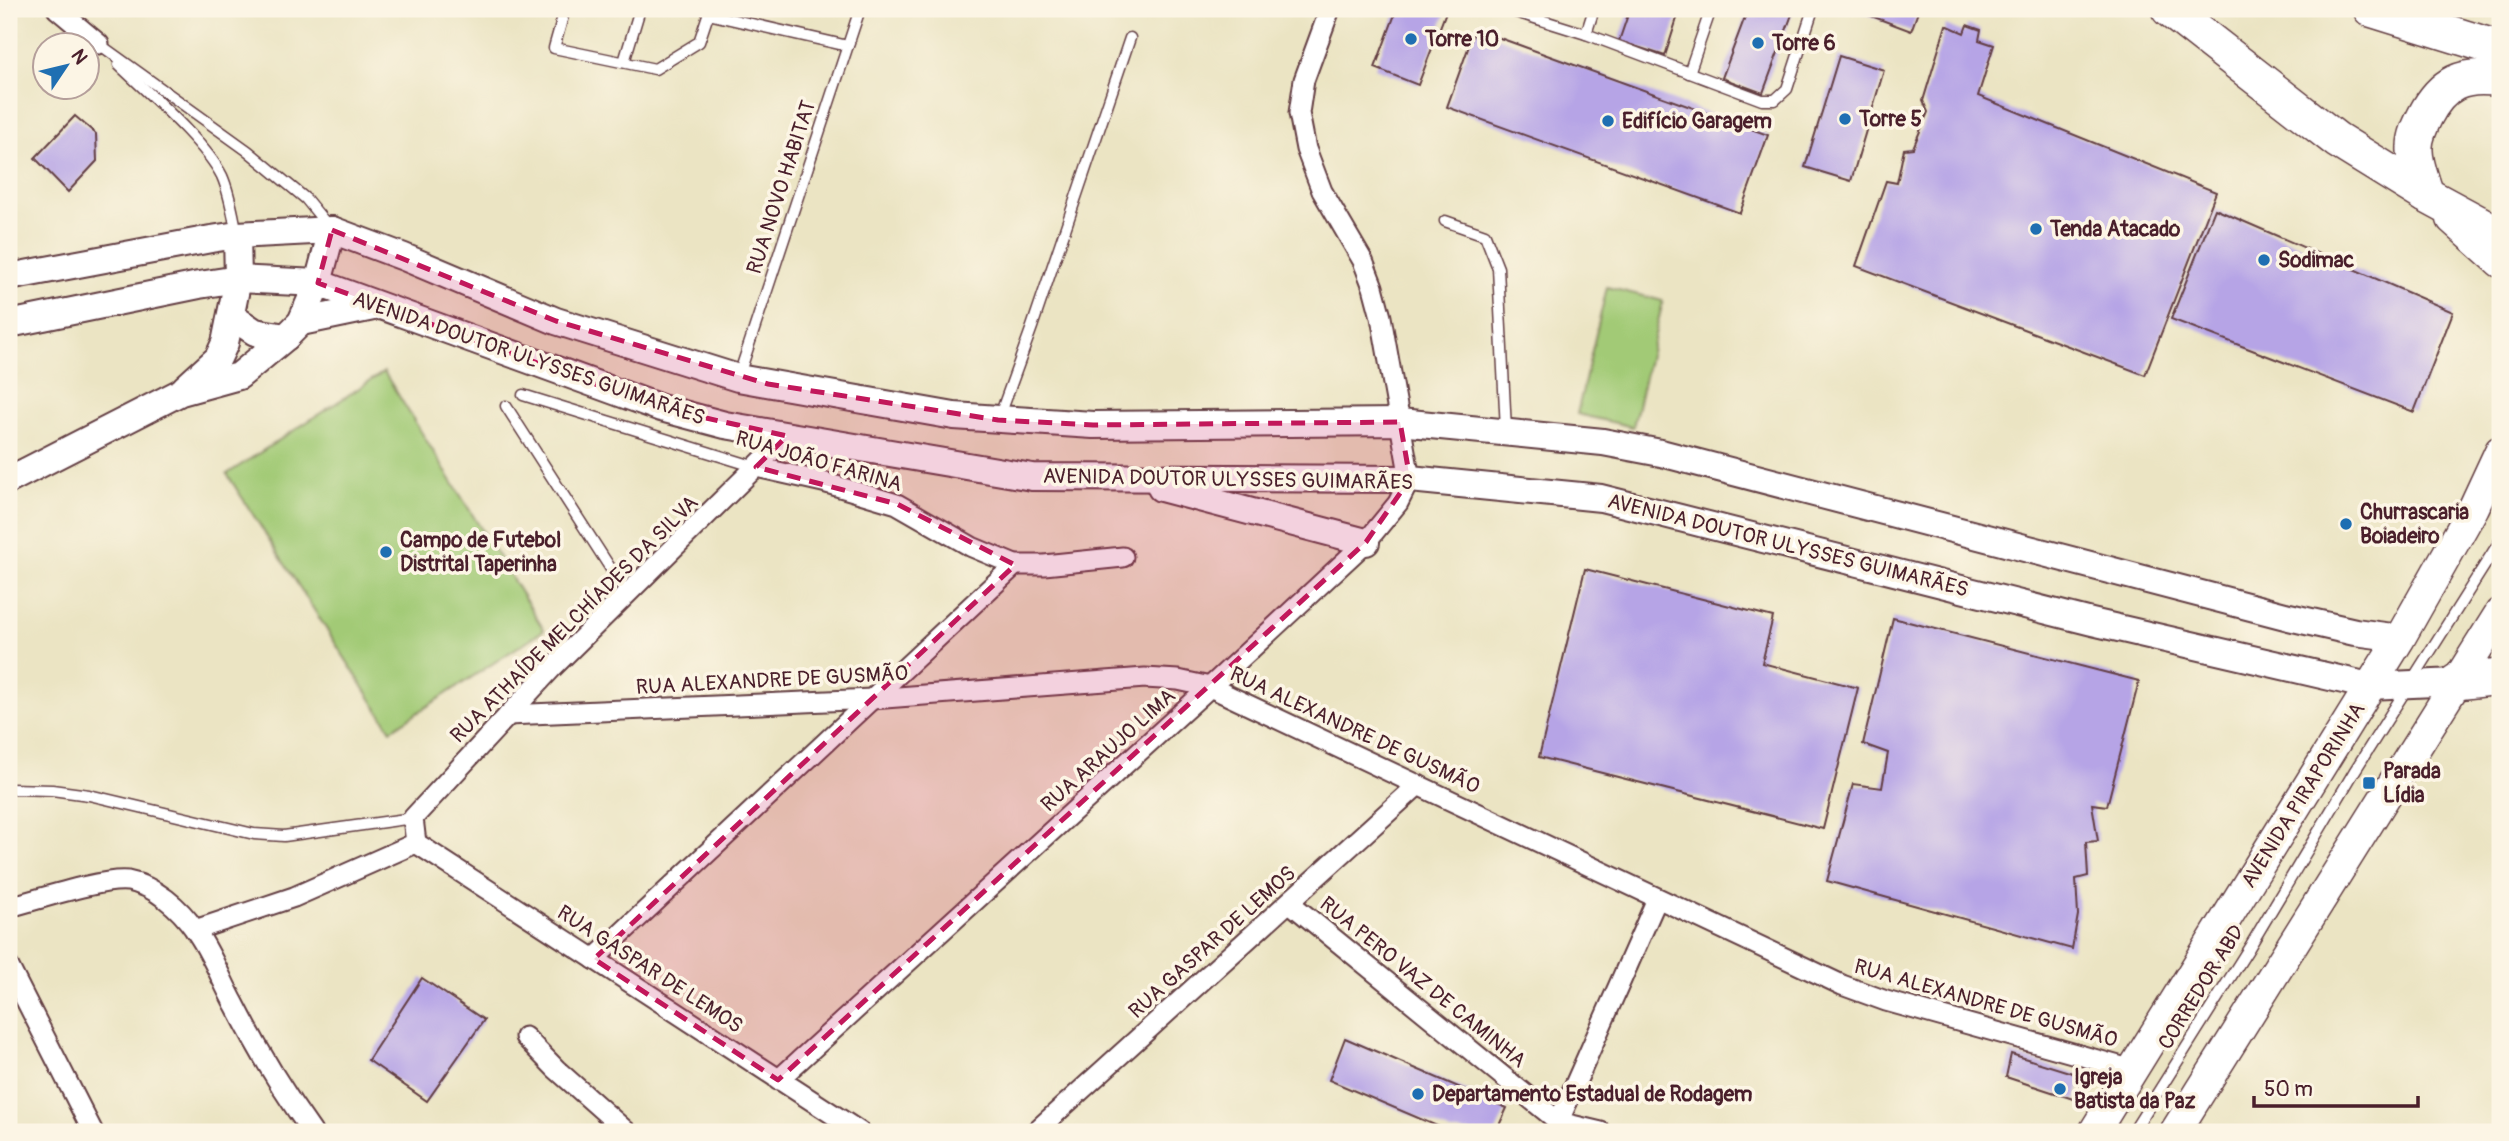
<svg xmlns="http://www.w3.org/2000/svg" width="2509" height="1141" font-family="Pangolin,sans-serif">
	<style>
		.green { fill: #a2ca76; stroke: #767450; stroke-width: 2 }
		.building { fill: #b6a4e6 }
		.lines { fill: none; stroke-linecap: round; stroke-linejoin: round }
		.lane-casing { stroke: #623d42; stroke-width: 13 }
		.street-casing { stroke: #623d42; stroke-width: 23 }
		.secondary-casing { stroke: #623d42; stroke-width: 30 }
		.primary-casing { stroke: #623d42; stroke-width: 33 }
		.highway-casing { stroke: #623d42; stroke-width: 38 }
		.lane { stroke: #fff; stroke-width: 10 }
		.street { stroke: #fff; stroke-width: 19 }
		.secondary { stroke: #fff; stroke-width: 26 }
		.primary { stroke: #fff; stroke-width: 30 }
		.highway { stroke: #fff; stroke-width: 35 }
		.marked { fill: #c2185b; fill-opacity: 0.2; stroke: #c2185b; stroke-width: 5; stroke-dasharray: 14 9; stroke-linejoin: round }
		.poi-dot { fill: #1f6fb2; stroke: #fcf5e5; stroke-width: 2.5 }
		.labels { text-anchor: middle; stroke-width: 7; stroke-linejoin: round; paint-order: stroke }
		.poi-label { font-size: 21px; font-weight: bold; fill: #4a1f2b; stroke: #fcf5e5; text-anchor: start }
		.street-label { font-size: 21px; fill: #4a1f2b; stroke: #fcf5e5 }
	</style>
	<rect width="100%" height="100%" fill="#fcf5e5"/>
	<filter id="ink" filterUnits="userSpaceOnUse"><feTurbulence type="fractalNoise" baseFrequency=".0143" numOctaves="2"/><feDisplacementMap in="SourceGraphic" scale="14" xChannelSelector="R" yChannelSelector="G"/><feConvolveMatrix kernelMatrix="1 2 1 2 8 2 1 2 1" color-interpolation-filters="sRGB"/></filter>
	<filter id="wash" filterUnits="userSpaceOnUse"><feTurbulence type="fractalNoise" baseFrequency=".00686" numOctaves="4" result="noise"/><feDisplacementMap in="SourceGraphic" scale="28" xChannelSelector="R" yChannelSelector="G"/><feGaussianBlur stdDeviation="1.57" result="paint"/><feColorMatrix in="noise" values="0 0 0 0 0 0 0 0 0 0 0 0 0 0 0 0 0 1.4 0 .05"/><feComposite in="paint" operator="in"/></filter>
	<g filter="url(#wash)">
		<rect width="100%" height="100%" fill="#ebe4c3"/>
		<g class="green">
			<path d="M1607,287l56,14 -30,126 -56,-13z"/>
			<path d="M384,372l160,258 -153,100 -164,-256z"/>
		</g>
		<g id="blocks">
			<g class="building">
				<path d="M1397,9h50l-29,76 -43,-17z"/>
				<path d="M1630,9h50l-15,47 -46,-15z"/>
				<path d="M1748,9h46l-31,84 -41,-15z"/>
				<path d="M1858,9h61l-8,22 -53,-20z"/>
				<path d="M1946,25l18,8 3,-8 14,5 -2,10 15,5 -16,51 238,96 -71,183 -289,-109 30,-85 11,2 7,-34 9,-1 15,-36 -5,-11z"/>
				<path d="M1475,29l293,106 -28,78 -293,-106z"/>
				<path d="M1839,56l45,14 -33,111 -46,-14z"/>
				<path d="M75,116l21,18 1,27 -29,31 -33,-34z"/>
				<path d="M2215,209l238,103 -39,100 -243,-93z"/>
				<path d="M1585,569l188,48 -11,46 96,25 -35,141 -284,-72z"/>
				<path d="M1893,618l246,63 -32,125 -15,-2 6,37 -12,1 2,34 -12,3 2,36 -6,34 -245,-68 26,-97 29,4 6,-35 -25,-9z"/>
				<path d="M422,978l62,42 -57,81 -59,-41z"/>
				<path d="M1345,1038l162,70 -11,24h-45l-122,-52z"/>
				<path d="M2011,1054l71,22 -6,24 -70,-23z"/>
			</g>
		</g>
	</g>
	<g filter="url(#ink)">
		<use href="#blocks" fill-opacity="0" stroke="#623d42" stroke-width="2"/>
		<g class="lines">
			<defs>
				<g id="lane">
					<path d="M565,9l-11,39 101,21 44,-27 11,-33"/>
					<path d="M1506,9l80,25 176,66h13l12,-11 26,-80"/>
					<path d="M708,14l140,32"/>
					<path d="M1586,34l8,-25"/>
					<path d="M99,44l149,107 58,48 22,27"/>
					<path d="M624,62l16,-53"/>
					<path d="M119,65c29,28 86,77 103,111 8,18 11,39 15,58"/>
					<path d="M1689,73l22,-64"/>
					<path d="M1445,221l40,14 13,33 8,162"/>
					<path d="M738,378l122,-369"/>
					<path d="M523,395l233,72"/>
					<path d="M506,406l121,188"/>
					<path d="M999,418l33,-91 98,-289"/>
					<path d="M9,789l43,1 37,5 165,39 30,2 129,-18"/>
					<path d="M2133,1132l116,-184 105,-176 146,-231"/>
				</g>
				<g id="street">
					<path d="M57,9l42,35"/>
					<path d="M756,467l67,15 74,22 75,43 43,18h29l79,-8"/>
					<path d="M508,715l364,-16 273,-21 33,2 32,7 632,298 44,16 247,69"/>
					<path d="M416,843l-3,-25 139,-150 235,-232"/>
					<path d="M416,843l444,289"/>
					<path d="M1290,903l269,219 42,10"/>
					<path d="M9,907c28,-7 93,-29 119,-26 27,5 52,27 67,49 16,21 27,52 40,75 23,45 48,87 77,127"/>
					<path d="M195,930l99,-33 122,-54"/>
					<path d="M594,959l421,-394"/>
					<path d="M9,967l84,165"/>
					<path d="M525,1037l31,32 71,63"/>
					<path d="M778,1080l432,-393 156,-145 32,-39 12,-24 -29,-162 -8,-30 -10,-26 -41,-70 -16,-42 -7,-36 5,-33 26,-71"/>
					<path d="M1035,1132l383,-347"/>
					<path d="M1554,1132l103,-233"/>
				</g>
				<g id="secondary">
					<path d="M9,277l202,-38 26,-4 95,-5 72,27 152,64 182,57 216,38 139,9 307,-3 203,20 58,11 628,164 66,15 45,6"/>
					<path d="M231,316l24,16 31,5"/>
					<path d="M301,322l77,-16"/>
					<path d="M9,324l190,-39 39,-6 80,4 343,125 64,17 307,52 378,2 191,19 491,124 277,64 87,-4"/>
					<path d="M185,388l33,-30 7,-15 13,-64 -1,-44"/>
					<path d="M9,480l172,-88 58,-16 47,-39 15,-15 17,-39 14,-53"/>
					<path d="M1161,488l205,54"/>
				</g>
				<g id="primary">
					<path d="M2452,219l48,43"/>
					<path d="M2094,1132l306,-494 74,-131 26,-56"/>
					<path d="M2175,1132l325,-519"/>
				</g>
				<g id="highway">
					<path d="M2169,9l168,131 89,55 74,40"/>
					<path d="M2371,9l129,40"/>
					<path d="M2426,195c-4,-15 -12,-32 -11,-48 0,-11 5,-21 10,-31 17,-33 38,-43 75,-37"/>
					<path d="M2456,682l44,-5"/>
				</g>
			</defs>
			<use href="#lane" class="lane-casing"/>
			<use href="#street" class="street-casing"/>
			<use href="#secondary" class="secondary-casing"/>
			<use href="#primary" class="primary-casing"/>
			<use href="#highway" class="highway-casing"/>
			<use href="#lane" class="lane"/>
			<use href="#street" class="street"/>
			<use href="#secondary" class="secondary"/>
			<use href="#primary" class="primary"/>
			<use href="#highway" class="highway"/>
		</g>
	</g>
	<path class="marked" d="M332,230l224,91 212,63 230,36 95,5 307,-3 10,57 -44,63 -588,538 -184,-121 421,-394 -118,-61 -141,-37 31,-31 -126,-28 -343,-125z"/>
	<g class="poi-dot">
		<circle cx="1411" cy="39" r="7"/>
		<circle cx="1758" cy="43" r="7"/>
		<circle cx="1845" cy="119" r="7"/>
		<circle cx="1608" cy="121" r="7"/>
		<circle cx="2036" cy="229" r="7"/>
		<circle cx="2264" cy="260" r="7"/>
		<circle cx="2346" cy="524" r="7"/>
		<circle cx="386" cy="552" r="7"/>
		<rect x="2362" y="776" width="14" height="14" rx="3.5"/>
		<circle cx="2060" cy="1089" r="7"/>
		<circle cx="1418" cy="1094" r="7"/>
	</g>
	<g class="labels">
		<g class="poi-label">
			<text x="1425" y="46">Torre 10</text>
			<text x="1772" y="50">Torre 6</text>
			<text x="1859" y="126">Torre 5</text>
			<text x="1622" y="128">Edifício Garagem</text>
			<text x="2050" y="236">Tenda Atacado</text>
			<text x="2278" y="267">Sodimac</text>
			<text x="2360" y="519">Churrascaria<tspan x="2360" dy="24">Boiadeiro</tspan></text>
			<text x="400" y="547">Campo de Futebol<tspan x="400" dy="24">Distrital Taperinha</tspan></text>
			<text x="2383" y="778">Parada<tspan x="2383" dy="24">Lídia</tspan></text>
			<text x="2074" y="1084">Igreja<tspan x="2074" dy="24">Batista da Paz</tspan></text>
			<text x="1432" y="1101">Departamento Estadual de Rodagem</text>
		</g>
		<g class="street-label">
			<text transform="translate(781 187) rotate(-72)" y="7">RUA NOVO HABITAT</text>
			<text transform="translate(529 358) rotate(19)" y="7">AVENIDA DOUTOR ULYSSES GUIMARÃES</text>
			<text transform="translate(819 461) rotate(16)" y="7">RUA JOÃO FARINA</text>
			<text transform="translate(1228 479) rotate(1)" y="7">AVENIDA DOUTOR ULYSSES GUIMARÃES</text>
			<text transform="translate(1788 545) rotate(14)" y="7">AVENIDA DOUTOR ULYSSES GUIMARÃES</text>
			<text transform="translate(574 619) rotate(-45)" y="7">RUA ATHAÍDE MELCHÍADES DA SILVA</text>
			<text transform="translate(772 680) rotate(-3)" y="7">RUA ALEXANDRE DE GUSMÃO</text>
			<text transform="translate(1355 730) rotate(25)" y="7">RUA ALEXANDRE DE GUSMÃO</text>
			<text transform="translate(1108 750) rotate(-42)" y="7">RUA ARAUJO LIMA</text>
			<text transform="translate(2303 795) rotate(-58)" y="7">AVENIDA PIRAPORINHA</text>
			<text transform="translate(1212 942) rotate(-42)" y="7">RUA GASPAR DE LEMOS</text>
			<text transform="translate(650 969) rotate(33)" y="7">RUA GASPAR DE LEMOS</text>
			<text transform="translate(1423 982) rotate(39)" y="7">RUA PERO VAZ DE CAMINHA</text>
			<text transform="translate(2201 987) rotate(-58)" y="7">CORREDOR ABD</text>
			<text transform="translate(1986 1003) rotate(16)" y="7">RUA ALEXANDRE DE GUSMÃO</text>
		</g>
	</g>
	<rect width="2509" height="1141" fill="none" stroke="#fcf5e5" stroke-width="35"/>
	<g transform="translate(66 66) rotate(55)"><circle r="33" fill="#fcf5e5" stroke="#b59f9b" stroke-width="2"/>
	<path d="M0-5L12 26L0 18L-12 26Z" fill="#1f6fb2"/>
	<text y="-10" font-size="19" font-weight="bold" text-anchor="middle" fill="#4a1f2b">N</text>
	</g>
	<path d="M2254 1096v10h164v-10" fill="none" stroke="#4a1f2b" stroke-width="3.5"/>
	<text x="2264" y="1096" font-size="21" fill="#4a1f2b" stroke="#fcf5e5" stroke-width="5" paint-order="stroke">50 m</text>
</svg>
